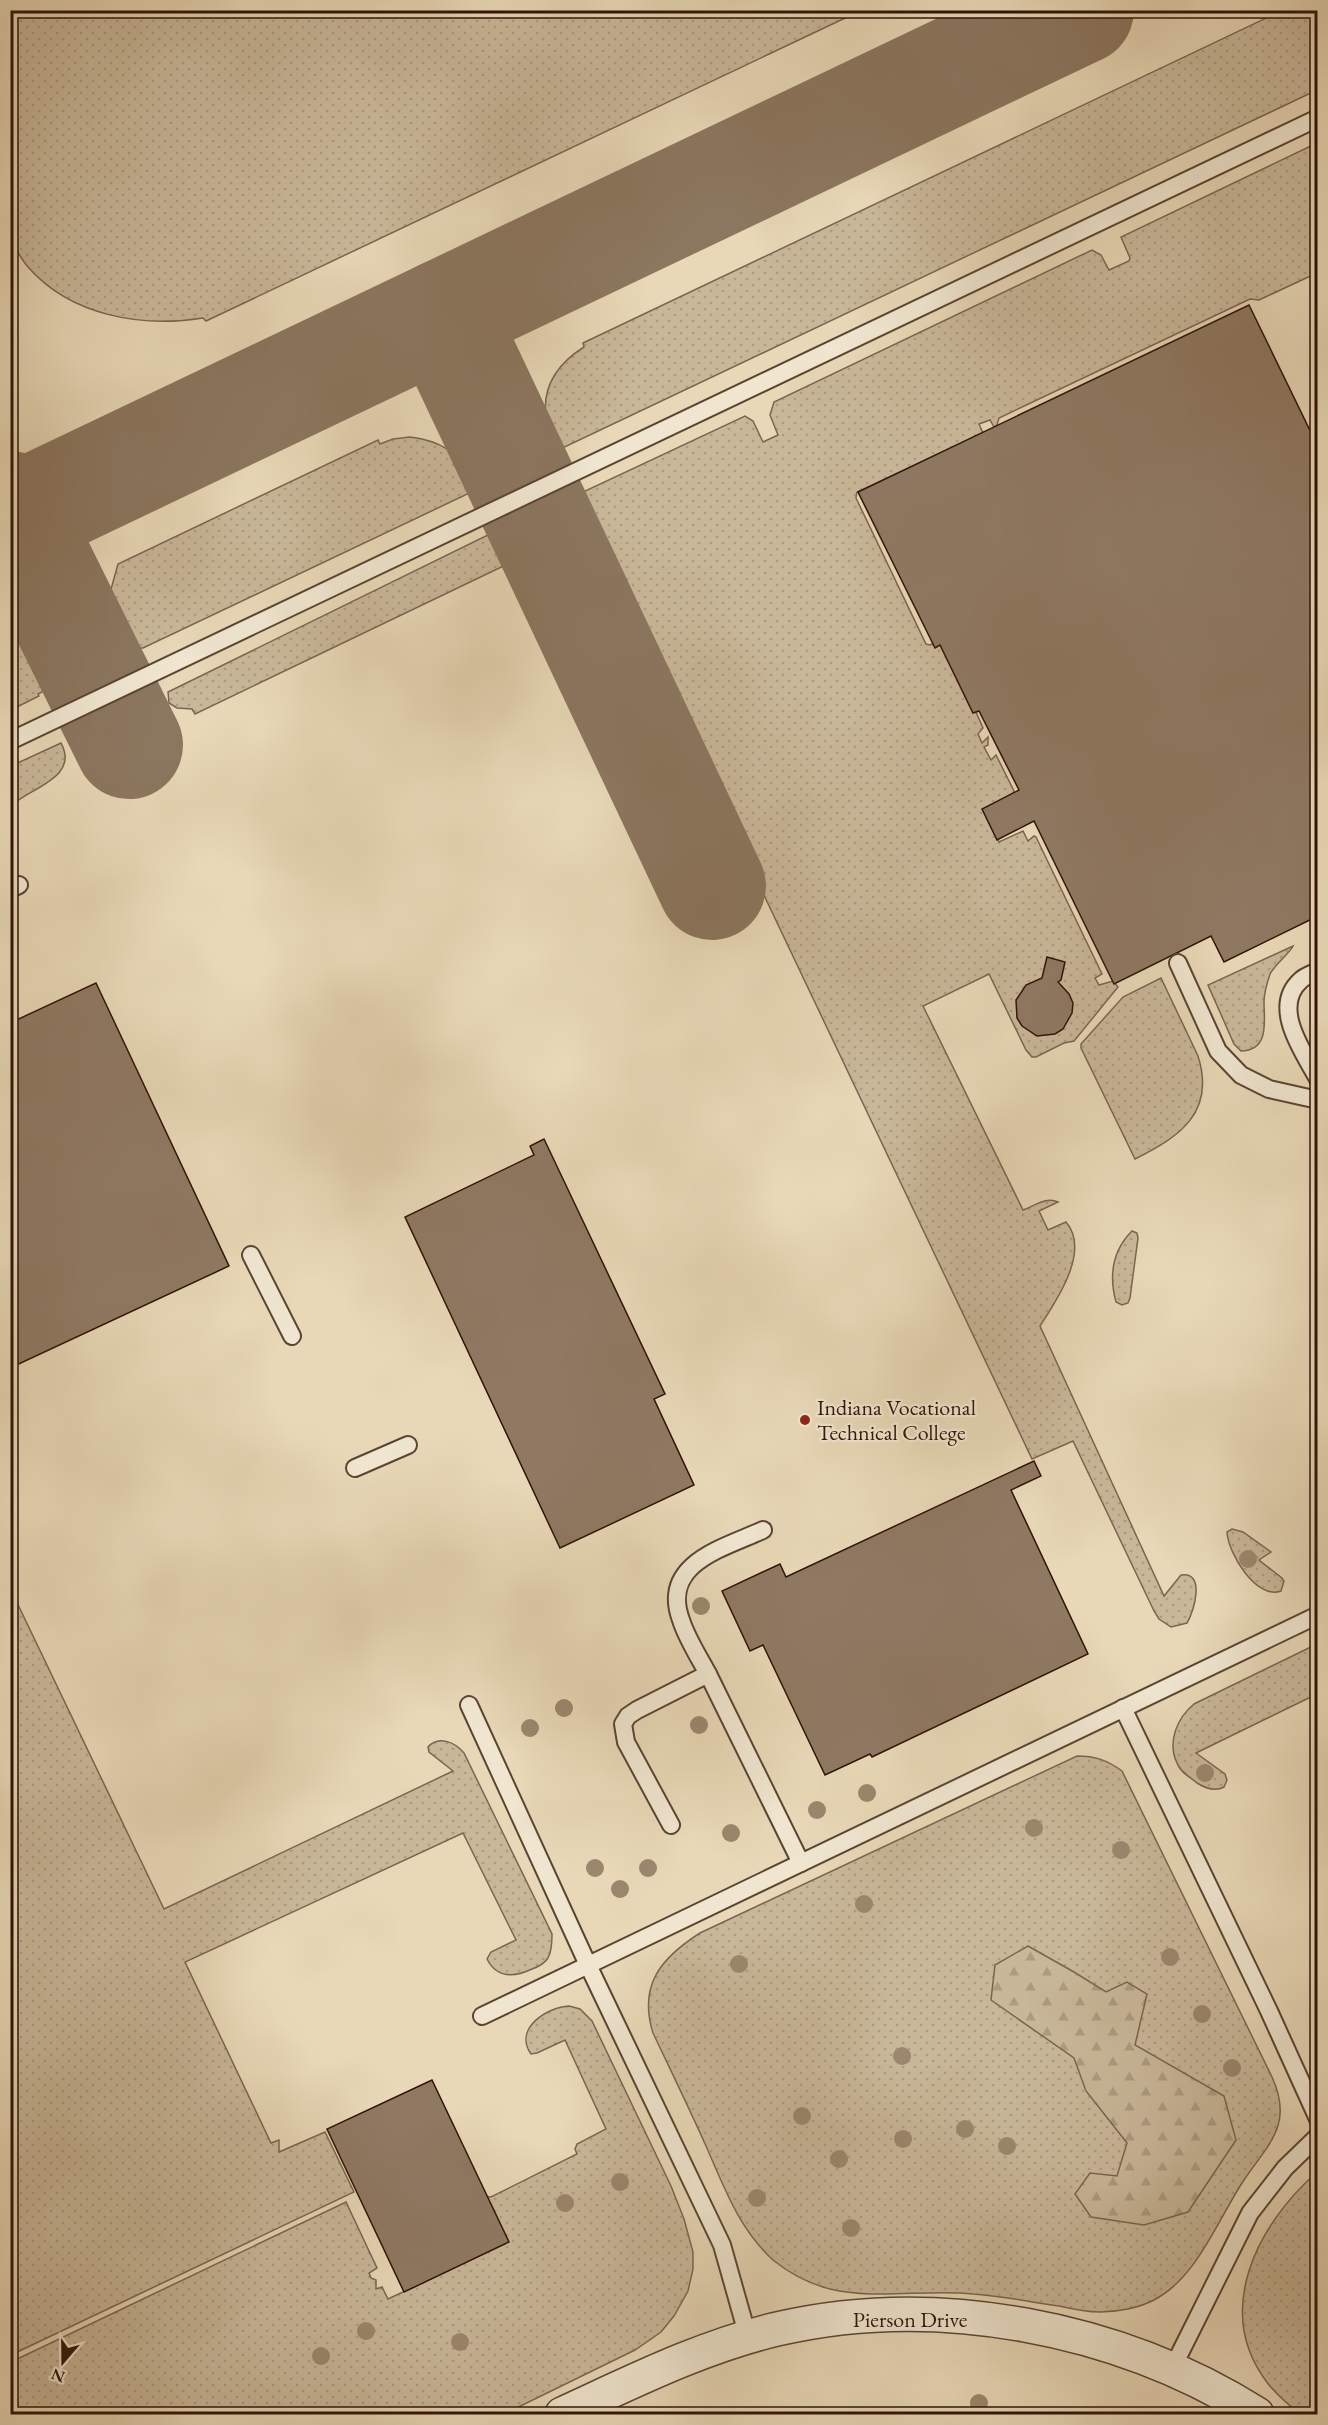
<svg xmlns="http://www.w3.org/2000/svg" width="1328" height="2425" font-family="'EB Garamond',serif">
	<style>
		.grass { fill: url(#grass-dots); stroke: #7b6550; stroke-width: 1.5 }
		.forest { fill: url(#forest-firs); stroke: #7b6550; stroke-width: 1.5 }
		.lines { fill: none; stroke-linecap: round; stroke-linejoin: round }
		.taxiway { stroke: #8b765f; stroke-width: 108 }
		.building { fill: #8f7963; stroke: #2e1307; stroke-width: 1.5 }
		.lane-casing { stroke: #5c4433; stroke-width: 20 }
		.street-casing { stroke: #5c4433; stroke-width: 36 }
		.lane { stroke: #f0e6d0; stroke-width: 16 }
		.street { stroke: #f0e6d0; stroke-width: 33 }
		.tree { fill: #9b876e }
		.poi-dot { fill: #8f2418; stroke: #f0e6d0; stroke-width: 2 }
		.labels { text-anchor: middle; stroke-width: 4.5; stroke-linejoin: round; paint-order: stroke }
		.poi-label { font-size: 22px; fill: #2e1307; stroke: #f0e6d0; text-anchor: start }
		.street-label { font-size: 22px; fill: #2e1307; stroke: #f0e6d0 }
	</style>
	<defs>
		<pattern id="grass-dots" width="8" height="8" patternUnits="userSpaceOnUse" patternTransform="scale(1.5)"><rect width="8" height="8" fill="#c8b799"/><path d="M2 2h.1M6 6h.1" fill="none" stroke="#ac9c82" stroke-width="1.8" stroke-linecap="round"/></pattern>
		<pattern id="forest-firs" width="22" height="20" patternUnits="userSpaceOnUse" patternTransform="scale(1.5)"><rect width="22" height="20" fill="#c8b799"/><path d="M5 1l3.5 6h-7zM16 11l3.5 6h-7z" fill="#ac9c82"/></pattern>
	</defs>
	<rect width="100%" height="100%" fill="#e8d8b7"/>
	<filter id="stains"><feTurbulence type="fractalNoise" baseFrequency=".00333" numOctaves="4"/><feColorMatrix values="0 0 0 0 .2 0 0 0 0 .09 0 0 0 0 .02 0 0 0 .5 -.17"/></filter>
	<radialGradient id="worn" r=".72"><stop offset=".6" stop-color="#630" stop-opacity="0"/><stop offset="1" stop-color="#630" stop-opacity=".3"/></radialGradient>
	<g class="grass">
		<path d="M1283,10l34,1v79l-763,362 -6,-13 3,-1c-14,-39 -2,-69 33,-91l-1,-4z"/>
		<path d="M10,11l1,-1 849,1 -654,310 -3,-3c-61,10 -132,-2 -175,-51 -7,-8 -12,-18 -17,-27z"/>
		<path d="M1317,143v130l-58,27 -9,-1 -251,119 -2,7 -3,2 -4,-7 -11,4 4,9 -126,59 -1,6 70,146 4,1 13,-7 40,90 -5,6 4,9 6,-6v8l-4,2 7,13 5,-5 18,36 -2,5 -28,13 15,33 24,-11 5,10 6,-5 2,1 66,137 -7,4 4,7 14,-4 5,6 -44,54 -10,2 -28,14h-4l-6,-7 -37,-76 -66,32 100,204c12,-4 23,-14 35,-8l-19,9 9,19 18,-8c25,29 -10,79 -26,104l124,270 17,-21c25,-4 13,37 6,48l-16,4 -12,-8 -5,-8 -81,-170 -41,18 -454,-955 5,-12 162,-76 8,5 10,21 15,-7 -8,-20 4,-13 318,-152 9,5 8,15 20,-9 1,-3 -9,-21z"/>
		<path d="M410,437c26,3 49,14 60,39l4,-2 6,14 -337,160h-6l-10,-3 -19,-45 10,-36 260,-124 2,4 13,-5z"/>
		<path d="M500,529l14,32 -319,153 -3,-5 -15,-1 -8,-5 -1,-11z"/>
		<path d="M11,619l16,13 26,48 -2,7 -13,7 1,2 -28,14z"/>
		<path d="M61,743c19,35 -32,45 -50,63v-40z"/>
		<path d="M1293,946c-3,7 -17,17 -23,28 -3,9 -6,19 -6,28 0,19 6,48 -23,49l-7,-7 -26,-59z"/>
		<path d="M1161,978l37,78c18,57 -19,81 -63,103l-54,-111v-4l42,-47z"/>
		<path d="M1132,1231l5,2 1,5 -8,60 -2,5 -6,2 -6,-3c-7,-26 -4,-51 16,-71z"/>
		<path d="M1232,1529l11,3 28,20 -12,8 23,18 2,3 -3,10c-25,9 -53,-38 -54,-59z"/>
		<path d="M10,1588l154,321 289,-138 -24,-19 -1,-5c10,-12 27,-5 36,6l88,181c0,8 0,17 -4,24 -4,6 -10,9 -16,11 -17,8 -35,10 -45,-10l4,-7 25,-12 -53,-107 -278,129 86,181 8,-3v12l46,-20 29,60 -343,163z"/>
		<path d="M1317,1644v50l-121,59 29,21 2,6 -3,7c-9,5 -19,1 -27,-4 -7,-6 -17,-11 -20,-20 -10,-21 0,-45 17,-59z"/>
		<path d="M1077,1756c18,0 30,4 45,15l150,306c22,48 -4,67 -28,103 -26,39 -47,98 -90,120 -15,8 -37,12 -54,12 -13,0 -28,-3 -41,-6 -29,-4 -57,-10 -86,-12 -46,-5 -98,6 -143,-5 -20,-5 -41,-16 -57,-29 -34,-31 -49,-73 -67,-114 -17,-38 -35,-75 -53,-113 -15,-48 8,-75 47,-100z"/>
		<path d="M569,2006l11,3 12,12 79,165 13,33 9,33v17l-5,22 -14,25 -13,16 -26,18 -131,64h-493v-52l335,-160 31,66 -8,5 2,5 5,2v9l6,-2 6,12 117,-55 -23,-48 9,1 86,-43 -2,-5 2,-5 29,-15 -41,-89 -28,13 -6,1c-18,-26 17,-47 38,-48z"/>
		<path d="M1317,2172v242c-4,0 -9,1 -13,0 -9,-1 -29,-22 -35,-29 -57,-72 -13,-159 48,-213z"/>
	</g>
	<path class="forest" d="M1028,1946l46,26 32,20 21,-10 20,12 -12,51 89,51 12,44 -48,72 -44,13 -53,-8 -16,-23 15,-21 27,3 10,-33 -41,-52 -12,-33 -83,-58 4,-35z"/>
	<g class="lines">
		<g class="taxiway">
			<path d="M442,314l270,572"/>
			<path d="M10,505l119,240"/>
			<path d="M10,520l1070,-510"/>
		</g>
	</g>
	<g class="building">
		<path d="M1249,305l69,142v430l-7,3 7,12v24l-94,46 -13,-26 -97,48 -80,-163 -37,19 -15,-31 37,-19 -40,-79 -6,2 -33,-68 -5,3 -77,-156z"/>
		<path d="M1047,957l18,5 -4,18 -3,2 11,12 4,9 -1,10 -9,16 -8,5 -18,2 -15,-10 -5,-8 -1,-18 10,-15 16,-7z"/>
		<path d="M96,983l133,283 -219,102v-345z"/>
		<path d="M544,1139l121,255 -11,5 40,86 -134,63 -155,-331 129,-62 -4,-9z"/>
		<path d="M1034,1461l7,15 -30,14 77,164 -216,103 -2,-3 -45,21 -62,-130 -13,6 -28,-60 58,-27 6,13z"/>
		<path d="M432,2080l77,162 -105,50 -77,-163z"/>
	</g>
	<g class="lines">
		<defs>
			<g id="lane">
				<path d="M10,741l1308,-623"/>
				<path d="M10,889l9,-4"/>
				<path d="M1178,963l40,88 23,24 28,14 49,11"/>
				<path d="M1318,971c-6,3 -13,5 -17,9 -31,27 3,73 17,99"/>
				<path d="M251,1255l41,81"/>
				<path d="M355,1468l53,-23"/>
				<path d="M708,1674c-9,-17 -21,-35 -27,-54 -21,-57 43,-72 82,-90"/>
				<path d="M469,1705l119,260 134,280 26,92"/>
				<path d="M1123,1708l146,303 49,108"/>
				<path d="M671,1825l-45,-83 -3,-18 5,-8 9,-6 71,-36 93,189"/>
				<path d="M482,2016l836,-401"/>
				<path d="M1172,2369l78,-156 35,-45 33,-32"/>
			</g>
			<path id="street" d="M562,2414c70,-32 139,-67 215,-85 160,-37 342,-2 480,85"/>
		</defs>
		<use href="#lane" class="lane-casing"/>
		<use href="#street" class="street-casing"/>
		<use href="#lane" class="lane"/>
		<use href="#street" class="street"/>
	</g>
	<g class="tree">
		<circle cx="1248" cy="1559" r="9"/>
		<circle cx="701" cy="1606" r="9"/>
		<circle cx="564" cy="1708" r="9"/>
		<circle cx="699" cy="1725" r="9"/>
		<circle cx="530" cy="1728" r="9"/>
		<circle cx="1205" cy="1773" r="9"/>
		<circle cx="867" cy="1793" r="9"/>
		<circle cx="817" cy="1810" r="9"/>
		<circle cx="1034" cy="1828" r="9"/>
		<circle cx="731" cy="1833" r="9"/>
		<circle cx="1121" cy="1850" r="9"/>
		<circle cx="595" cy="1868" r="9"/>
		<circle cx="648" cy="1868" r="9"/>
		<circle cx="620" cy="1889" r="9"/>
		<circle cx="864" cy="1904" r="9"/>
		<circle cx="1170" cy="1957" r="9"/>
		<circle cx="739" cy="1964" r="9"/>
		<circle cx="1202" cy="2014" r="9"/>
		<circle cx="902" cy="2056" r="9"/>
		<circle cx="1232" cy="2068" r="9"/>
		<circle cx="802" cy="2116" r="9"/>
		<circle cx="965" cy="2129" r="9"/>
		<circle cx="903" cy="2139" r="9"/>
		<circle cx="1007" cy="2146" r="9"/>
		<circle cx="839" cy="2159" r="9"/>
		<circle cx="620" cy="2182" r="9"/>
		<circle cx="757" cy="2198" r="9"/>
		<circle cx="565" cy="2203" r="9"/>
		<circle cx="851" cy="2228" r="9"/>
		<circle cx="366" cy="2331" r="9"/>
		<circle cx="460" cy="2342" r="9"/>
		<circle cx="321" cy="2356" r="9"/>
		<circle cx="979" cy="2403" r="9"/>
	</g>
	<circle class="poi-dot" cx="805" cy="1420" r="6"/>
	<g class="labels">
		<g class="poi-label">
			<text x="817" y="1415">Indiana Vocational<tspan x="817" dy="25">Technical College</tspan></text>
		</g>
		<g class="street-label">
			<text x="910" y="2327">Pierson Drive</text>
		</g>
	</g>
	<rect width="1328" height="2425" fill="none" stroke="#e8d8b7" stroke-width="36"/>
	<rect x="12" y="12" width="1304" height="2401" fill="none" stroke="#2e1307" stroke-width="3"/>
	<rect x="18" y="18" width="1292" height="2389" fill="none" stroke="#2e1307" stroke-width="1.5"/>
	<g transform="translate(63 2362) rotate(200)" stroke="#f0e6d0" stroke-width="4.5" paint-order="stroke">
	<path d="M0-4.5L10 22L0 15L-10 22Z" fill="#2e1307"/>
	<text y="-9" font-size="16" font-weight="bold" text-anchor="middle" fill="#2e1307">N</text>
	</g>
	<rect width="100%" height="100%" filter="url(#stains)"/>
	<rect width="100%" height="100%" fill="url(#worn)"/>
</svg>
